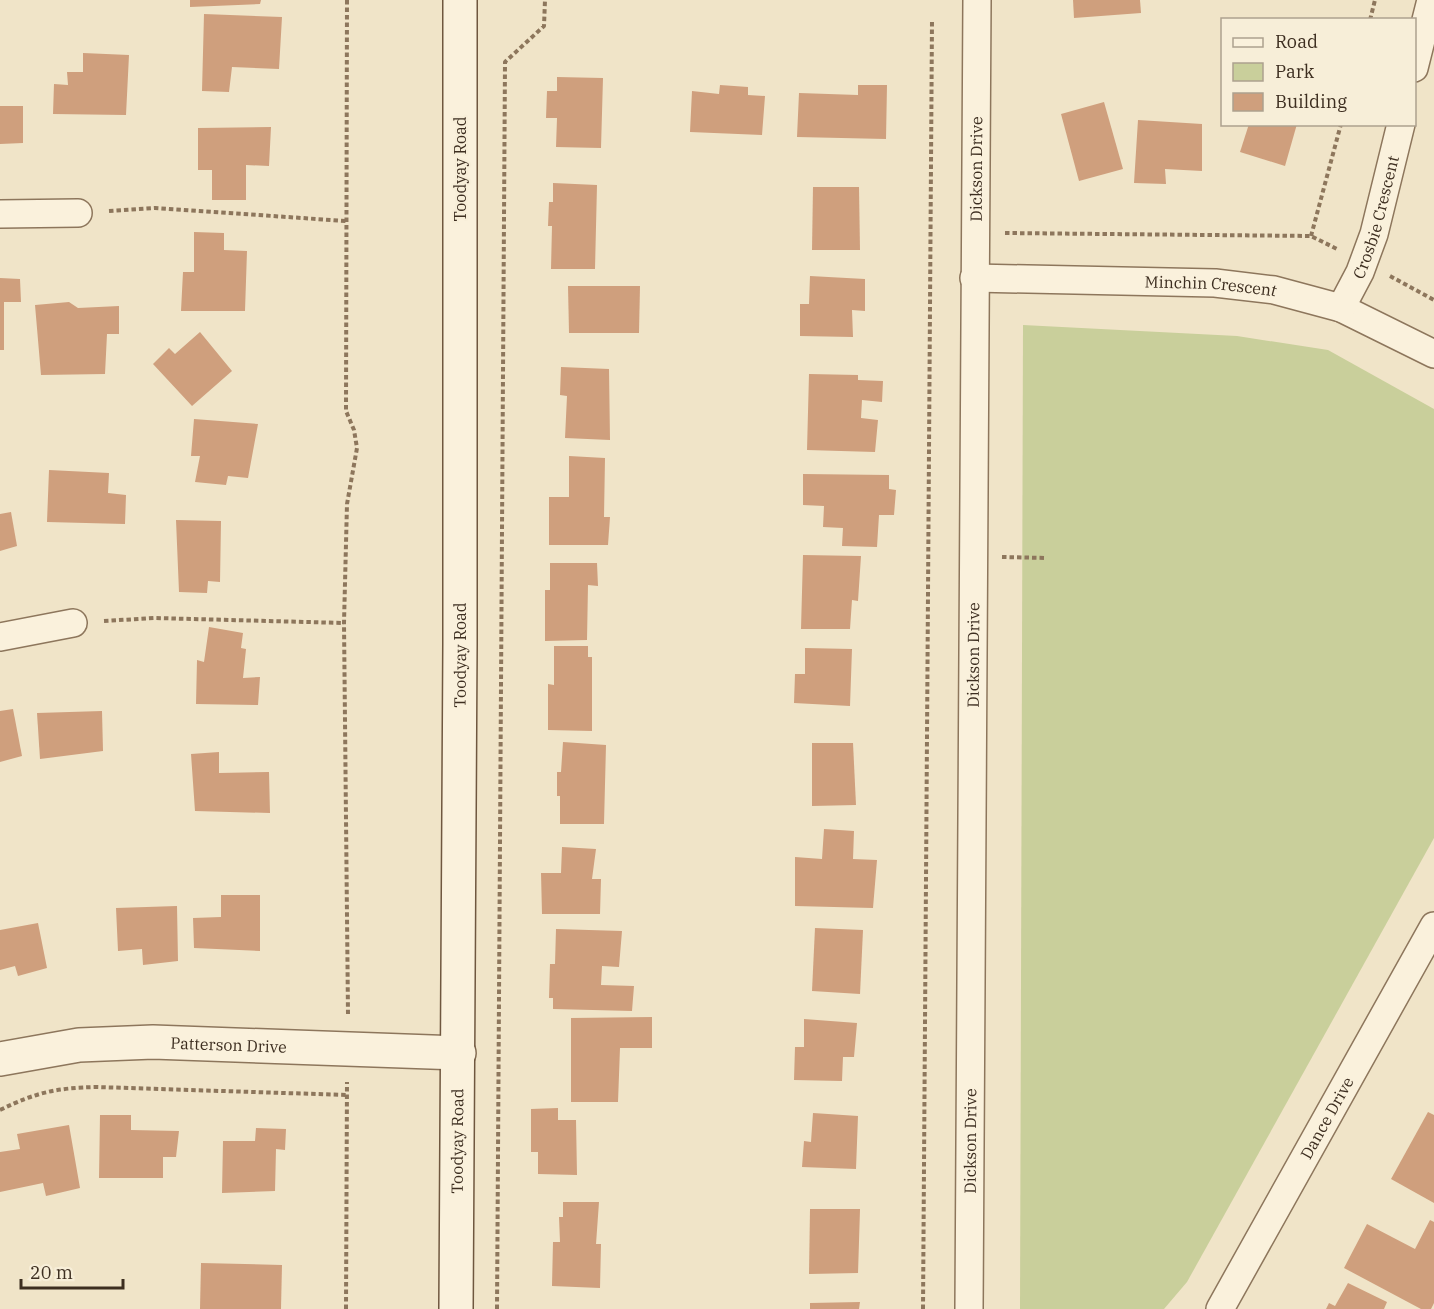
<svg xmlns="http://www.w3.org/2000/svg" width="1434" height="1309" font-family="'IBM Plex Serif',serif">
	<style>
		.green { fill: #c9cf9b }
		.building { fill: #cf9f7d }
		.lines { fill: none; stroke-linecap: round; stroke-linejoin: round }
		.minor-casing { stroke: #8d765c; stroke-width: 30 }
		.tertiary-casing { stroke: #8d765c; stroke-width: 36 }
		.secondary-casing { stroke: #6f573f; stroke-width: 36 }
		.path { stroke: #8d765c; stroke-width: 4; stroke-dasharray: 4.5 3; stroke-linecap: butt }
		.minor { stroke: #faf1dc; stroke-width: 27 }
		.tertiary { stroke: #faf1dc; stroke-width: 33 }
		.secondary { stroke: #faf1dc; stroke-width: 33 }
		.labels { text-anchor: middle; stroke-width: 4.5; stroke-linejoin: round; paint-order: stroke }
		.street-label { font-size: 16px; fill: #3d2e20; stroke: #f7eed8 }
	</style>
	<rect width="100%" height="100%" fill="#f0e4c8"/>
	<path class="green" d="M1023,325l214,11 91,14 106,59v429l-247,444 -23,27h-144z"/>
	<g class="building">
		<path d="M190,0h71l-1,4 -70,3z"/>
		<path d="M1073,0h67l1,13 -67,5z"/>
		<path d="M204,14l78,3 -3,52 -47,-2 -3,25 -27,-1z"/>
		<path d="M83,53l46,2 -3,60 -73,-1 1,-30 14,1 -1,-13h16z"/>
		<path d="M557,77l46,1 -2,70 -45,-1 1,-29h-11l1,-27h10z"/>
		<path d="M720,85l28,2v8l17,1 -3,39 -72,-3 2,-41 27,3z"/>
		<path d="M858,85h29l-1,54 -89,-2 2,-44 59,2z"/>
		<path d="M1104,102l19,67 -44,12 -18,-67z"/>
		<path d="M0,106h23v37l-23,1z"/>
		<path d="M1138,120l64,4v47l-37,-2 1,15 -32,-1z"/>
		<path d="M1249,124h48l-12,42 -45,-14z"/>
		<path d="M271,127l-2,39 -23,-1v35h-34v-30h-14v-42z"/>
		<path d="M553,183l44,2 -2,84h-44l1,-43h-4l1,-24h4z"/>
		<path d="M813,187h46l1,63h-48z"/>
		<path d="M194,232l30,1v17l23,1 -2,60h-64l2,-39h11z"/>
		<path d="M810,276l55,3v32l-13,-1 1,27 -53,-1v-32h9z"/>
		<path d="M0,278l20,1 1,23h-17v48h-4z"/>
		<path d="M568,286h72l-1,47h-70z"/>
		<path d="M69,302l9,6 41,-2v28h-12l-2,40 -64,1 -6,-70z"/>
		<path d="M200,332l32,39 -40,35 -39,-42 16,-16 6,6z"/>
		<path d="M561,367l48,2 1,71 -45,-2 2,-42 -7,-1z"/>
		<path d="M809,374l49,1v5l25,1 -1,21 -20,-2 -1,18 17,2 -3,32 -68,-2z"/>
		<path d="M194,419l64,5 -10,54 -20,-2 -2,9 -31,-3 5,-26h-9z"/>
		<path d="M569,456l36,2 -1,59h6l-2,28h-59v-48h20z"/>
		<path d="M49,470l60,3 -1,20 18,2 -1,29 -78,-2z"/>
		<path d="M803,474l86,1v14l7,1 -2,25h-15l-2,32 -35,-1 1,-18 -20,-1 1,-21 -21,-1z"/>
		<path d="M11,512l6,34 -17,5v-37z"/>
		<path d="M176,520l45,1 -1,61 -12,-1 -1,12 -28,-1z"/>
		<path d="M803,555l58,1 -3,45 -6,-1 -2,29h-49z"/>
		<path d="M550,563h47l1,23 -10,-1 -1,55 -42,1v-51h5z"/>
		<path d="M209,627l34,6 -2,15 5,1 -3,29 17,-1 -2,28 -62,-1 1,-44 7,2z"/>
		<path d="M554,646h34v11h4v74l-44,-1v-46l6,1z"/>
		<path d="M805,648l47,1 -2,57 -56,-3 1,-29h10z"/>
		<path d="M13,709l9,47 -22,6v-51z"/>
		<path d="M102,711l1,40 -63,8 -3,-46z"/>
		<path d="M563,742l43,3 -2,79h-44v-28h-3v-24h4z"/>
		<path d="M812,743h41l3,62 -44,1z"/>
		<path d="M219,752v21l50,-1 1,41 -75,-2 -4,-57z"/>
		<path d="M824,829l30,2 -1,28 24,1 -4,48 -78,-2v-49l27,2z"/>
		<path d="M562,847l34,2 -4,30h9l-1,35h-58l-1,-41h20z"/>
		<path d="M221,895h39v56l-66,-3 -1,-30 28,-1z"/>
		<path d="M177,906l1,55 -35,4 -1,-16 -24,2 -2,-43z"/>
		<path d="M38,923l9,45 -29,8 -3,-10 -15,4v-40z"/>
		<path d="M815,928l48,2 -3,64 -48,-3z"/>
		<path d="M556,929l66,2 -3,36 -17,-1 -1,19 33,1 -2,25 -79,-2v-11h-4l1,-34h5z"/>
		<path d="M652,1017v31h-32l-2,54h-47v-84z"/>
		<path d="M804,1019l53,4 -3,34h-11l-1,24 -48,-1 1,-33h9z"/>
		<path d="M558,1108v12h18l1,55 -39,-1v-22h-7v-43z"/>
		<path d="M1428,1112l6,3v88l-43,-24z"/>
		<path d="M813,1113l45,3 -2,53 -54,-2 2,-26 7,1z"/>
		<path d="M100,1115h31v15l48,1 -3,26h-13v21h-64z"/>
		<path d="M69,1125l11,63 -34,8 -3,-13 -43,9v-40l20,-3 -3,-15z"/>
		<path d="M256,1128l30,1 -1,21 -9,-1 -1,42 -53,2 1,-52h32z"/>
		<path d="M563,1202h36l-3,42h5l-1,44 -48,-2 1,-44h7l-1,-25h4z"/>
		<path d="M810,1209h50l-2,64 -49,1z"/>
		<path d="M1430,1220l4,2v81l-3,6h-10l-77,-41 23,-44 48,25z"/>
		<path d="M201,1263l81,2 -1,44h-81z"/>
		<path d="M1348,1283l39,19 -3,7h-58l3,-6 6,3z"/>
		<path d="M860,1302l-1,7h-49v-6z"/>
	</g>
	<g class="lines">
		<defs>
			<g id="minor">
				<path d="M1414,68l17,-68"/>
				<path d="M0,214l78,-1"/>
				<path id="s1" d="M974,278l241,5 59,7 67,18 93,46"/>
				<path id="s2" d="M1341,308l19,-36 14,-38 27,-110"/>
				<path d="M0,637l73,-14"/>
				<path id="s3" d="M969,1309l8,-1309"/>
				<path id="s4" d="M1220,1309l214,-383"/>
			</g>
			<g id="tertiary">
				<path id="s5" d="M0,1059l79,-14 74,-3 306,11"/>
			</g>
			<g id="secondary">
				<path id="s6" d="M456,1309l4,-665v-644"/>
			</g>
		</defs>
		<use href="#minor" class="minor-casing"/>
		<use href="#tertiary" class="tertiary-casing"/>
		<use href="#secondary" class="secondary-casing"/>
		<g class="path">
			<path d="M347,0l-1,411 8,19 3,18 -10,56 -3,119 4,391"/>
			<path d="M1370,20l5,-20"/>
			<path d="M109,211l46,-3 191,13"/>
			<path d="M1005,233l306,3 26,13"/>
			<path d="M1311,236l30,-112"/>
			<path d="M1390,276l44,24"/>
			<path d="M1002,557l45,1"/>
			<path d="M104,621l51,-3 189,5"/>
			<path d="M0,1110c37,-18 56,-22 97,-23l250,8"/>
			<path d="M346,1309l1,-227"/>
			<path d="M497,1309l8,-1247 39,-36 1,-26"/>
			<path d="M923,1309l9,-1289"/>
		</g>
		<use href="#minor" class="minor"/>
		<use href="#tertiary" class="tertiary"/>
		<use href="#secondary" class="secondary"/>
	</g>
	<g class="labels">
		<g class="street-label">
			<text transform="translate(460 169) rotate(-90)" y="6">Toodyay Road</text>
			<text dy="6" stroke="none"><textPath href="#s3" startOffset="1140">Dickson Drive</textPath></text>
			<text dy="6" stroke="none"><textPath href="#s2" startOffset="98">Crosbie Crescent</textPath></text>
			<text dy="6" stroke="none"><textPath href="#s1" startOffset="237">Minchin Crescent</textPath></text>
			<text dy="6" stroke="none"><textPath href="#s3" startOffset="654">Dickson Drive</textPath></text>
			<text dy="6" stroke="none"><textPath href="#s6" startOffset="654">Toodyay Road</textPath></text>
			<text dy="6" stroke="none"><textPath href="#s5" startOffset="230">Patterson Drive</textPath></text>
			<text dy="6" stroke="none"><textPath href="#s4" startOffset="219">Dance Drive</textPath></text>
			<text dy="6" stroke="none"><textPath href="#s3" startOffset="168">Dickson Drive</textPath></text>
			<text dy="6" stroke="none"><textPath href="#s6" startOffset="168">Toodyay Road</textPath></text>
		</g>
	</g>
	<rect x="1221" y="18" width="195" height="108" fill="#f7eed8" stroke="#ada18e" stroke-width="1.5"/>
	<rect x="1233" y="38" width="30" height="9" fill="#faf1dc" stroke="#ada18e" stroke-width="1.5"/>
	<text x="1275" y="48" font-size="18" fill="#3d2e20">Road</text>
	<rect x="1233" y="63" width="30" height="18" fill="#c9cf9b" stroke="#ada18e" stroke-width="1.5"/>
	<text x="1275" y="78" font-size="18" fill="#3d2e20">Park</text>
	<rect x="1233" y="93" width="30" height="18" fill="#cf9f7d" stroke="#ada18e" stroke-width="1.5"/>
	<text x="1275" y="108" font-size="18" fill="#3d2e20">Building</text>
	<path d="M21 1279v9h102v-9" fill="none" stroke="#3d2e20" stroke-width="3"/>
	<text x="30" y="1279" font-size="18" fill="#3d2e20" stroke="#f7eed8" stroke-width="4.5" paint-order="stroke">20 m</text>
</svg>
